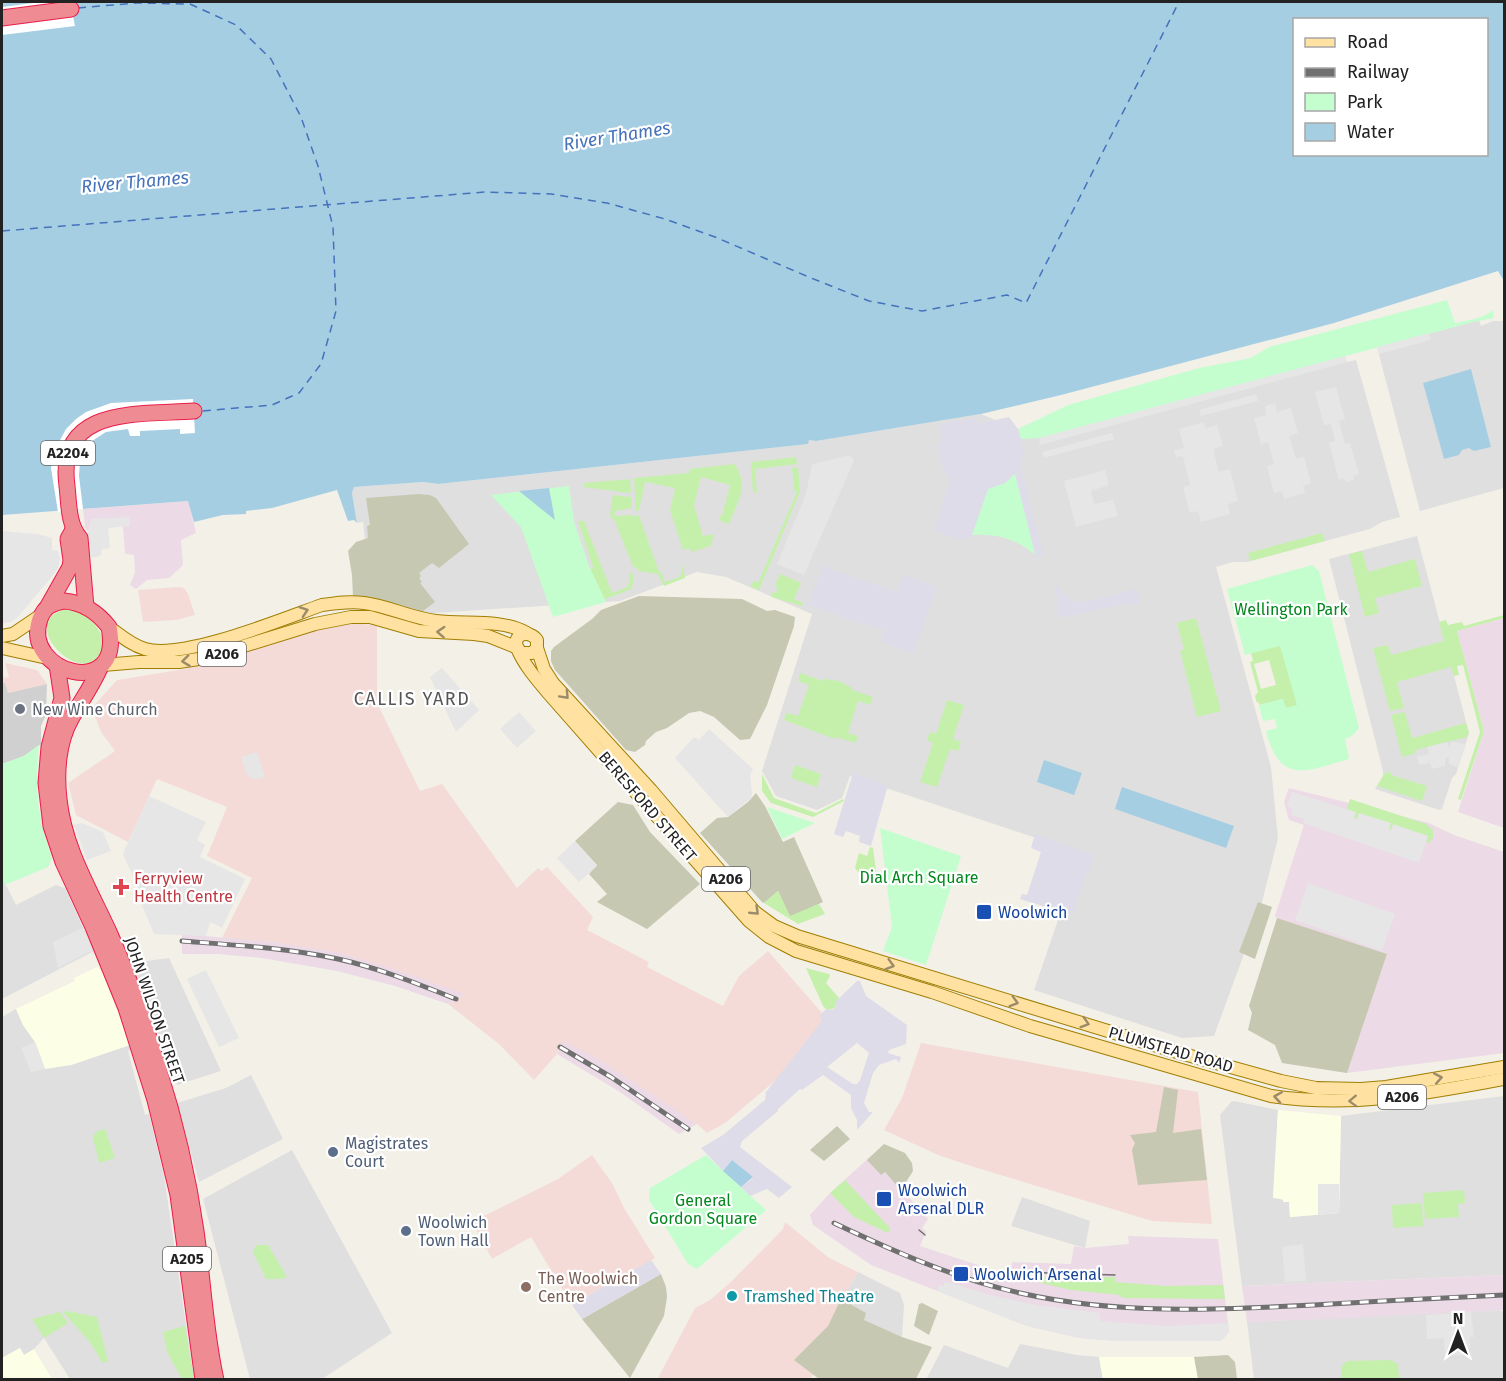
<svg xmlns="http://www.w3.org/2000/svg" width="1506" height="1381" font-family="'Fira Sans',sans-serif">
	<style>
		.residential { fill: #e0dfdf }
		.commercial { fill: #f4dbd7 }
		.industrial { fill: #ecdae6 }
		.education { fill: #fcffe5 }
		.religious { fill: #d0d0d0 }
		.construction { fill: #c6c8b2 }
		.grass { fill: #c5f0ab; fill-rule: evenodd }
		.park { fill: #c4fecf }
		.parking { fill: #e6e6e6 }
		.plaza { fill: #dedce9; fill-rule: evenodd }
		.water { fill: #a6cee3; fill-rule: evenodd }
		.pier { fill: #fff }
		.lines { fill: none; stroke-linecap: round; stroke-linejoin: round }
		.ferry { stroke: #4572bb; stroke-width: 1.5; stroke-dasharray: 8 6; stroke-linecap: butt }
		.major-casing { stroke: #a07e00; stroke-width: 14 }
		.highway-casing { stroke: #ea1c4a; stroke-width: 17 }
		.major { stroke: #ffe1a1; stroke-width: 12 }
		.highway { stroke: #ef8b92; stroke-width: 15 }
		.tram { stroke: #707070; stroke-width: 1.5 }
		.rail-casing { stroke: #707070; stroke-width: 5 }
		.rail { stroke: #fff; stroke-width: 3; stroke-dasharray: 9; stroke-linecap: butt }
		.oneway { stroke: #9c8b68 }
		.worship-dot { fill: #6b7280; stroke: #fff; stroke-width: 2 }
		.health-dot { fill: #e0444e; stroke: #fff; stroke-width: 2 }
		.transit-dot { fill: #1a4fb4; stroke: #fff; stroke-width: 2 }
		.service-dot { fill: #5c6f8a; stroke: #fff; stroke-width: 2 }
		.education-dot { fill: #8d6e63; stroke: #fff; stroke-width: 2 }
		.culture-dot { fill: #0f9aa8; stroke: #fff; stroke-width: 2 }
		.labels { text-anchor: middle; stroke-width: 4.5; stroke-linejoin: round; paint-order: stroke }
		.shield { fill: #fff; stroke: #646464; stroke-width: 1.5 }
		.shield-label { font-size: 15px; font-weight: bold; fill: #222 }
		.park-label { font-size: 16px; fill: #04871e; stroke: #fff }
		.worship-label { font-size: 16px; fill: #5b616d; stroke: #fff; text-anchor: start }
		.street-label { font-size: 16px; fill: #222; stroke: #fff }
		.health-label { font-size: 16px; fill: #be3a42; stroke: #fff; text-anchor: start }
		.transit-label { font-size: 16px; fill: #164399; stroke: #fff; text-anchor: start }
		.service-label { font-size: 16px; fill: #4e5e75; stroke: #fff; text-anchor: start }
		.education-label { font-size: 16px; fill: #785e54; stroke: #fff; text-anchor: start }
		.culture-label { font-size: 16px; fill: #0d838f; stroke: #fff; text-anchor: start }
		.water-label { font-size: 18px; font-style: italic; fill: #4572bb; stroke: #fff }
		.neighbourhood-label { font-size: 18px; letter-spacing: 1.5px; fill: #555; stroke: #fff }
	</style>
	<rect width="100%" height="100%" fill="#f3f0e8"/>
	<g class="residential">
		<path d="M1479,320l2,6 12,-5h11v167l-84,23 -43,-164z"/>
		<path d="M1345,356l2,6 9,-2 44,157 -18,5 -12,7 -123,33h-14l-17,5 55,200 7,71 -18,72 -46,126 -32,2 -148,-48 47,-137 -231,-77 -8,22 -25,12 -41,-14 -14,-25 50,-157 -86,-37 -29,-5 -77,29 -201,13 -54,-75 -2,-17 -6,1 -5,-30 2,-6 69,-5 15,2 370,-40v-4l8,1 165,-27 58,24z"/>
		<path d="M1417,536l52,197 -13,41 -4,4 -10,31 -3,1 -64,-21 8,-13v-5l-54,-212z"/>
		<path d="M2,877l14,28 40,-20 9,3 29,63 -92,48z"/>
		<path d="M169,958l52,113 -44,14 -5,-17 -4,1 -37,-106z"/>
		<path d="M16,1009l7,16 12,17 36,23 59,-20 1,5 -3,1 17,64 4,-1 15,62 30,203h-124l-26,-41 -10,11 -10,6 -4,-7 -18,10v-341z"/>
		<path d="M251,1075l32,64 -84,43 -22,-79 49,-15z"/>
		<path d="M1504,1096v179l-262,11 -22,-171 11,-13 3,-1 44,9 -5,87 16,5 1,15 49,-4 2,-97z"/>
		<path d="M292,1150l100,183 -70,46h-72l-47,-180z"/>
		<path d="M1022,1197l68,24 -5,27 -74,-22z"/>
		<path d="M858,1272l42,21 4,12 -2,32 -39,-17 -22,-21z"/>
		<path d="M1499,1310l5,2v67h-250l-7,-57z"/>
		<path d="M1020,1344l57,11 22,2 4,22 -177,1 18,-35 64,23z"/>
	</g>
	<g class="commercial">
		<path d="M179,587l5,1 4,6 7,21 -19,5 -33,2 -5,-32z"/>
		<path d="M358,623l19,3v77l43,88 22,-7 75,104 21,-20 4,3 5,-4 46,50 -6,13 62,32 -2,5 76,39 16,-30 29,-25 60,69 -51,59 -52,44 -18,10 -10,-9 -134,-82 -7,13 -22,25 -35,-36 -51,-40 16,-9 -190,-53 -52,-4 30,-60 -45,-22 20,-49 -70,-28 -29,63 -52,-27 -8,-32 47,-32 -14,-19 -9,-24 25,-28 68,-11 146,-43z"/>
		<path d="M5,663l32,7 10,14 -39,9 -3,-10h-3v-13l2,8 5,-1z"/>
		<path d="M921,1043l277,49 14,132 -60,-3 -181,-55 -33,-11 -54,-25 18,-32z"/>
		<path d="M592,1155l20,28 12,25 31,50 -83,47 -41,-68 -39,22 -20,-37 86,-43z"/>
		<path d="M785,1222l44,36 29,14 -17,27 25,14 -57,67h-152l38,-72 15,-8 22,-19 51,-52z"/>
	</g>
	<g class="industrial">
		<path d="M189,501l7,32 -15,7 2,25 -14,13 -22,2 -11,9 -6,-4 5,-13 -1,-17 -9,-1 -2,-28 -33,2 -2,3 -3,-3 -2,-19z"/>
		<path d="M1504,618v210l-46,-16 26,-81 -27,-100z"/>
		<path d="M1289,788l140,35 25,12 50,17v201l-157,20 40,-119 -110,-36 -2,-2 29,-91 -15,-5 -5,-18z"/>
		<path d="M182,934l92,8 66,11 57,17 68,24 -17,10 -53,-18 -58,-15 -75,-13 -44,-4h-36z"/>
		<path d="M563,1041l37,19 97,64 -18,10 -59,-42 -63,-38z"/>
		<path d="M872,1155l56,64 -6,9 4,4 -6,14 91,30 1,-14 59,2 3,-18 11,2 44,-4 -1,-8 90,3 11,93 -8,9h-103l-38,-3 -53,-12 -156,-61 -58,-40 -3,-10 20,-22z"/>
		<path d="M1504,1275v35l-154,8 -103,4 -5,-36z"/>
	</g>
	<g class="education">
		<path d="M97,967l5,4 28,74 -59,20 -26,4 -10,-27 -12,-17 -7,-16 59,-28 -1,-3z"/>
		<path d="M1278,1110l63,6 -2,97 -49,4 -1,-15h-6v-3l-10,-1z"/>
		<path d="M20,1348l4,7 10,-6 18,30h-50v-21z"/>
		<path d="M1099,1357h95l4,22h-95z"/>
	</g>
	<path class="religious" d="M2,683h3l3,10 39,-9 -1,31 -5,11v18l-17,12 -22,8z"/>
	<g class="construction">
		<path d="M419,494l11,1 6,3 33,46 -30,24 -7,-5 -13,10 2,3 -2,2 3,4 -2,1 15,19 -16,12 -66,-17 -1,-22 -4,-24 8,-9 12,-4 -1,-12 3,-1 -4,-27z"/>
		<path d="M639,596l103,3 25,12 8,-1 20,7 -1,9 -27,79 -17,34 -10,1 -26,-23 -14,-6 -11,2 -22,15 -11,4 -10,9 -1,4 -10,7 -9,-2 -71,-80 -4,-9v-10l3,-4 38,-28 9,-9z"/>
		<path d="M756,793l9,13 18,36 11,-5 29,65 -33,15 -12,-26 -14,12 -2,-1 -62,-69 17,-15 11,-1 20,-15z"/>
		<path d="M618,802l15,3 17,27 50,52 -53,45 -50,-27 10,-8 -18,-20 8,-9 -22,-24z"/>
		<path d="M1258,902l14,5 -17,52 -16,-7z"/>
		<path d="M1277,918l110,36 -40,119 -65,-10 -7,-18 -27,-15 4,-17 -3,-7z"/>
		<path d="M1164,1087l14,3 -5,43 28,-4 6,51 -69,5 -6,-35 3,-7 -5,-8 26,-3z"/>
		<path d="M837,1126l13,13 -26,22 -14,-11z"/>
		<path d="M884,1144l21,9 7,10 1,8 -12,19 -16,-18 -4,3 -14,-15z"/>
		<path d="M661,1274l5,13 1,10 -3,19 -34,62 -48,-59z"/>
		<path d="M841,1299l25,14 -2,7 38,17 30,10 -16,32h-97l-25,-19 34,-34z"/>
		<path d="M922,1303l16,8 -9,24 -15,-9 5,-22z"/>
		<path d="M1228,1355l7,7 2,17h-39l-4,-22z"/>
	</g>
	<g class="grass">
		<path d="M796,457l1,7 -42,5 2,24 -4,-1 -2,-30z"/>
		<path d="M735,464c14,23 3,37 -6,60l-10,-4 1,-4h2l8,-31 -29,-8 -7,28 9,31 11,-2 -3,12 -20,6 -1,-4 -7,2 -13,-40 5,-22 -30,-6 -6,28 -3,1 -2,-33 55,-5v-4z"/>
		<path d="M798,467l2,25 -41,98 -9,-4 4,-5 4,2 39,-91 -4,-2 1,-3 -2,-19z"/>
		<path d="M630,479l1,12 -2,2 -45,-6v-4z"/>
		<path d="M613,495l18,2 1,11 -17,3 -1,5 18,-1 1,2 6,-2 20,57h2l4,10 15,-5 3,-13 2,14 -21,8 -6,-12 -20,-3v-3l-5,-1 -19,-48 -3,-1 -1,-3z"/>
		<path d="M578,521h6l28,72 16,-6 2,-14 4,1 -2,14 -3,2 -29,11 -11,-27 4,-7z"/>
		<path d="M1322,533l3,8 -75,20 -2,-8z"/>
		<path d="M1362,551l6,21 47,-13 7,27 -47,12 4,15 -14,4 -16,-63z"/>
		<path d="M780,574l21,9 -7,16 9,4 -1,3 -30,-9v-5l4,1 2,-5 -3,-2z"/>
		<path d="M1253,592l58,109 -25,9 -3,-11 -24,6v-3l-2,1 -2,-7 3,-4 -8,-30 3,-1 -2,-8 -6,2zM1269,660l7,25 -15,4 -7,-25z"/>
		<path d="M66,609c22,1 53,33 27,52 -23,15 -74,-40 -27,-52z"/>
		<path d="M1504,615v3l-47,13 27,100 -23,69 -3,-1 22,-67 -17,-67 -6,1 2,9 -5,1 -3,-9 -54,15 7,26 -14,3 -17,-63 15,-3 3,10 53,-14 -5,-19 7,-2 2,5 14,-3 2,4z"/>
		<path d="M1196,618l25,93 -24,6 -17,-66 4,-2 -7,-26z"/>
		<path d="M800,673l23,8 1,-2 15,2 13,7v2l21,7 -3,8 -12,-4 -10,32 10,3 -2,7 -20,-6 -1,2 -51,-19 2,-7 12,3 11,-31 -11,-4z"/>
		<path d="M947,700l17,5 -11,34 8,3 -3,9 -8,-2 -13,38 -17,-5 13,-39 -6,-3 3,-8 6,2z"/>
		<path d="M1405,712l7,26 54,-15 3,10 -2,4 -52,13 1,3 -14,4 -11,-42z"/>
		<path d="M795,765l26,9 -4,13 -26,-9z"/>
		<path d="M1391,772v3l36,11 -5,15 -45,-15 8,-13z"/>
		<path d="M762,774l12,24 42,15 27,-14 1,2 -31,16 -42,-14 -9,-12z"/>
		<path d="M1350,799l76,25 7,6v8l-4,5 -3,-1 2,-6 -35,-11 -2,6 -3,-1 2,-6 -31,-10 -2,5 -4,-1 -6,-9z"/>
		<path d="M870,847l3,1 4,30 -19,-6 -3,-4 4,-15 8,3z"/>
		<path d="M778,891l12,25 29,-12 6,10 -27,10 -34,-21z"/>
		<path d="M806,968l23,6 1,2 -4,7 13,15c-3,7 -3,12 -12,12l-4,-4z"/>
		<path d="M105,1129l10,29 -16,5 -6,-26 3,-5z"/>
		<path d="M845,1180l45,48 -2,5 -34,-16 -24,-24z"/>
		<path d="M1464,1190l1,13 -7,1 1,13 -34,2 -2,-26z"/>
		<path d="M1422,1203l1,23 -30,2 -1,-23z"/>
		<path d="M256,1245h12l19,32 -7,2h-14l-13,-27z"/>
		<path d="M1012,1276l55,2v3l10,1 1,-4 37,-1v5l51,4 57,-1 2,14 -102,-1 -4,-3 -48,-5z"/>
		<path d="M67,1311l30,6 11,44 -5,2 -14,-22 -26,-29z"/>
		<path d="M60,1312l8,11 -24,15 -12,-19z"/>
		<path d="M185,1326l9,53h-12l-15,-27 -4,-20z"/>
		<path d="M1391,1360l7,4 1,15h-57l-1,-12 6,-6z"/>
	</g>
	<g class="park">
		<path d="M1447,300l8,23c13,-3 28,-4 38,-13l1,8 -21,4 -434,116 -18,1 -3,-10 50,-24 131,-37 52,-10 18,-11z"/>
		<path d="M1015,473l21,82c-20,-16 -39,-22 -64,-20l16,-46 17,-6z"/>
		<path d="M569,486l5,36 15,44 17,36 -53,15 -32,-90 -30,-32z"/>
		<path d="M1312,565l7,6 40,157 -7,8 -7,3 4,20c-42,12 -69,27 -83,-28l11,-3 -2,-9 -12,2 -4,-16 24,-6 3,9 11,-3 -17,-59 -35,9 -18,-66z"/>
		<path d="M39,745c-4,46 -2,70 13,113l-4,9 -43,18 -3,-8v-113l22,-8z"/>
		<path d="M767,807l48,16 -33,16z"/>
		<path d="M880,828l81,28 -35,109 -43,-14 9,-24z"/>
		<path d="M706,1155l60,55 -69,59 -9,-5 -39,-64 1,-12z"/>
	</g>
	<g class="parking">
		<path d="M1429,333l2,7 -52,14 -2,-7z"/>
		<path d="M1345,356l2,6 -307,83 -1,-7z"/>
		<path d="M1336,387l9,32 -6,2 6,23 5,-1 9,31 -6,2 1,4 -8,2 -2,-4 -5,2 -10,-37 6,-2 -4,-17 -7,1 -9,-33z"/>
		<path d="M1256,394l2,7 -57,15 -2,-6z"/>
		<path d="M1275,403l2,9 14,-4 7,25 -9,3 7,23 8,-2 7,26 -8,3 2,7 -21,6 -2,-8 -8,2 -7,-27 7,-2 -6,-22 -7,2 -7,-26 13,-3 -2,-9z"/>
		<path d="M1204,422l1,6 12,-3 6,21 -10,3 6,23 11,-3 8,32 -10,3 2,10 -29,8 -3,-11 -8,2 -7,-26 7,-2 -7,-29 -7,1 -2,-6 10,-3 -5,-19z"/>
		<path d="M1112,433l2,6 -70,19 -2,-6z"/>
		<path d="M851,455l3,6 -50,114 -27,-11 29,-70 6,-30z"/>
		<path d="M1105,470l4,15 -18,6 3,13 19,-4 5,16 -42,11 -12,-46z"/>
		<path d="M130,517v9l-22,2 2,20 -8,1 -1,6 -4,2h-8l-2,-20 4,-18z"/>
		<path d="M2,531l36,3 14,4v12l6,1 2,7 -2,10 -5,7 -36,43 -6,4 -9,1z"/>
		<path d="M442,668l37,42 -23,22 -26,-55z"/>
		<path d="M519,712l17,19 -19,17 -17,-19z"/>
		<path d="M709,729l44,40 -3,6 2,18 -1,5 -23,19 -53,-59 19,-21 5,3z"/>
		<path d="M1452,741l14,4 -8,22 -9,-3v-6h-4v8l-13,3 -2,-6 -11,2 -2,-8 12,-3 -2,-7 20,-5 2,6z"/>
		<path d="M257,752l8,25 -10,3 -8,-5 -6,-18z"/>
		<path d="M1292,792l64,20 -2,6 3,1 2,-6 32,10 -2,6 2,1 2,-6 35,12 -9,27 -116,-40 1,-4 -13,-4 2,-6 -6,-3z"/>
		<path d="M149,796l57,26 -9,18 8,5 -5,12 45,22 -23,49 -12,-6 -4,14 -52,-2 -13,-31 3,-2 -21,-47z"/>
		<path d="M82,823l21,9 8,19 -24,9 -13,-35z"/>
		<path d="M575,841l22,25 -18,16 -22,-24z"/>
		<path d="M1308,883l87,31 -13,37 -87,-31z"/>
		<path d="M83,928l10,22 -35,18 -5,-26z"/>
		<path d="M206,970l33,68 -20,9 -32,-68z"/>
		<path d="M35,1042l10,27 -14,3 -10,-24z"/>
		<path d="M1318,1184h21v29l-21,2z"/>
		<path d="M1303,1244l3,37 -21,1 -3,-35z"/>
		<path d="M945,1281l45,14 46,10 64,8v8l67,5 61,-3 1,9 -8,9h-103l-38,-3 -53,-12 -90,-35 2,-6 4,1z"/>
		<path d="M1471,1312l3,25h-4v10l-3,8 -22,1 -1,-18 -17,1 -1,-24z"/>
	</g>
	<g class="plaza">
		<path d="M1009,417l9,12 3,10 3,14 -4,12 24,91 -8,2 -21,-84 -10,9 -17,6 -17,48 -11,3 -26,-9 16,-49 -8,-15 -4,-20 4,-8 -2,-15 35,-6 4,5h3z"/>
		<path d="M824,565l9,5 64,22 7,-17 33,12 -24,66 -32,-11 3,-11 -77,-26z"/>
		<path d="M1055,584l11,13 11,5 13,-1 46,-12 4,13 -1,2h-13l-69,14 1,-13z"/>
		<path d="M853,773l35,12 -17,61 -12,-4 1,-6 -14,-5 -3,6 -9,-3z"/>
		<path d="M1035,834l60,21 -7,18h-2l-14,42 -52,-16 2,-5 5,1 14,-43 -10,-4z"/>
		<path d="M857,981h3l6,15 41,29 -1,19 -17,6 -1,3 13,4 -2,6 -3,-4 -17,6 -6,8 -9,30 5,9h4l-16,18v-10l-6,-12v-13l-28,-20 -21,15 -2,-1 -22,20v2l-36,30 -2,6 52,40 -13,11 -12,-9 -17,7 -9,-9 12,-9 -21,-18 -9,11 -22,-23 22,-13 42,-35 1,-8 56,-71 -3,-5 7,-7 6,1 3,-2 1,-7zM857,1043l12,10 -9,27 -3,4h-4l-26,-17z"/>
		<path d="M651,1260l10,14 -79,45 -10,-14z"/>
	</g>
	<g class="water">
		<path d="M2,2h1502v279l-6,-10 -164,52 -273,72 -80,19 -165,27 -7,-1 -1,4 -370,40 -15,-2 -69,5 -2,6 5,30 -3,-3 -6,1 -11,-31 -65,18 -26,3v3l-23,1 -29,7 -6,-21 -186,14zM1294,20h192v134h-192z"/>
		<path d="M1471,369l20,78 -17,4 -5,-3 -7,2 -3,5 -15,4 -21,-76z"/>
		<path d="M549,488l6,32 -36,-29z"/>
		<path d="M1044,760l38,13 -8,22 -37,-13z"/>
		<path d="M1122,787l112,39 -8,22 -111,-39z"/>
		<path d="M732,1160l21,17 -12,10 -18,-16z"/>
	</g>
	<g class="pier">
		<path d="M40,2h30l5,24 -73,9v-28z"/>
		<path d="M193,399l2,34 -15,1v-5l-40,2v5h-10l-2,-7 -22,3 -14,9 -7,9 -5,11 -1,15 4,33 -25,3 -7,-44 2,-15 13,-24 10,-10 10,-7 25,-9z"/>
	</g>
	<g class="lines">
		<g class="ferry">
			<path d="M78,8l58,-5 54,1 46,21 35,34 30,58 17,49 15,61 3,84 -15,53 -22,29 -27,12 -70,6"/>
			<path d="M2,231l483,-39 66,2 56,9 58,16 50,18 96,41 58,23 53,10 85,-16 19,8 153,-301"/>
		</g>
		<defs>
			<g id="major">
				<path d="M109,627c11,8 22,18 36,22 39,11 137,-30 177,-44 14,-2 28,-4 42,-2 24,3 47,15 72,18 29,4 64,-3 91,12"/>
				<path d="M2,636l11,-2 28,-19"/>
				<path d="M2,648l45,10"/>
				<path d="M537,648l7,21 9,14 98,107 104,122 19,14 23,10 383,117 101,28 35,7 45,1 25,-2 118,-20"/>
				<path d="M521,653h11l5,-5v-8c-8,-11 -25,-6 -20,8 7,17 20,32 32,46l200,227 20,16 27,14 136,41 98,34 241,70c81,12 154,-2 233,-17"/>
				<path d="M103,665l36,-3h40l26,-4 110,-34 36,-7h19l49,14 55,3 14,2 30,12"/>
			</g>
			<g id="highway">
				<path d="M2,18l69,-9"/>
				<path d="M64,601c18,1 34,12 45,26 15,75 -88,46 -69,-8 4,-12 12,-16 24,-18z"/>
				<path d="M48,606l22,-39 1,-7 -3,-21 5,-9"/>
				<path d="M86,607l-6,-69c-12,-13 -11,-35 -13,-52 -11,-81 73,-71 127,-75"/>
				<path d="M57,665l5,33 -13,49 -3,36 5,43 12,36 30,65 33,81 29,92 23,95 25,185"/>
				<path d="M100,668c-8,18 -19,33 -29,51 -13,23 -15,54 -12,80 5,49 31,91 51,135 19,43 35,88 48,133 17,53 30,108 38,164 7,49 9,100 20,149"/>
			</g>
		</defs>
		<use href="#major" class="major-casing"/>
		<use href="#highway" class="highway-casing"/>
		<use href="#major" class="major"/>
		<use href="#highway" class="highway"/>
		<g class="tram">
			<path d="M919,1230l6,5"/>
			<path d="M1012,1272l103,3"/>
		</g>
		<defs>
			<g id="rail">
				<path d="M182,941c52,4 105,7 156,18 41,9 80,25 118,40"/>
				<path d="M560,1047l51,30 77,52"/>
				<path d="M834,1223c59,28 122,56 186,70 98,22 195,17 294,12 64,-4 127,-7 190,-10"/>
			</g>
		</defs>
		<use href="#rail" class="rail-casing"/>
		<use href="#rail" class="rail"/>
	</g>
	<defs><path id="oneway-chevron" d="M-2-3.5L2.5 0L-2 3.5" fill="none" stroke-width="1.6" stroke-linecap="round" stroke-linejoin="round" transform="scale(1.5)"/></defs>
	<g class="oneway">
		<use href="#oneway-chevron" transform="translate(304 611) rotate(-19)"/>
		<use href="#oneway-chevron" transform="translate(441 632) rotate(-177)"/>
		<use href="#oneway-chevron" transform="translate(186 661) rotate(173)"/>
		<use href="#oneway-chevron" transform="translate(565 695) rotate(47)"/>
		<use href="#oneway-chevron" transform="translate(755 911) rotate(44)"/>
		<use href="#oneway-chevron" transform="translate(890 965) rotate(16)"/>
		<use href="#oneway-chevron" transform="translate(1014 1002) rotate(16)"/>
		<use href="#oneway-chevron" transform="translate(1085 1023) rotate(17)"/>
		<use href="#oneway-chevron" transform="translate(1438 1078) rotate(-10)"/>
		<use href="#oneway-chevron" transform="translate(1278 1097) rotate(-171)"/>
		<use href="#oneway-chevron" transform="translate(1353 1101) rotate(178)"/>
	</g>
	<circle class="worship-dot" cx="20" cy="709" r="6"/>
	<path class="health-dot" d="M118 878h6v6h6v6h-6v6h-6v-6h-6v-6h6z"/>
	<g class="transit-dot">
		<rect x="976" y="904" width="16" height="16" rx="3"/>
		<rect x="876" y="1191" width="16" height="16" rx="3"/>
		<rect x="953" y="1266" width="16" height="16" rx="3"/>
	</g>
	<g class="service-dot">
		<circle cx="333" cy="1152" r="6"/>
		<circle cx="406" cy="1231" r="6"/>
	</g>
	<circle class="education-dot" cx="526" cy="1287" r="6"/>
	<circle class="culture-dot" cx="732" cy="1296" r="6"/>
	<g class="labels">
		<g class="shield">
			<rect x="41" y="441" width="54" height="24" rx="4.5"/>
			<rect x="198" y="642" width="48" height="24" rx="4.5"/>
			<rect x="702" y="867" width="48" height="24" rx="4.5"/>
			<rect x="1378" y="1085" width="48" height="24" rx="4.5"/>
			<rect x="163" y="1247" width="48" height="24" rx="4.5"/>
		</g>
		<g class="shield-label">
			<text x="68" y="458">A2204</text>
			<text x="222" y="659">A206</text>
			<text x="726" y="884">A206</text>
			<text x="1402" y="1102">A206</text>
			<text x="187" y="1264">A205</text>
		</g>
		<g class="park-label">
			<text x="1291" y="615">Wellington Park</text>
			<text x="919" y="883">Dial Arch Square</text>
			<text x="703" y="1206">General<tspan x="703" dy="18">Gordon Square</tspan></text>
		</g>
		<g class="worship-label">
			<text x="32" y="715">New Wine Church</text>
		</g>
		<g class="street-label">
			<text transform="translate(648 806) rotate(49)" y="6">BERESFORD STREET</text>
			<text transform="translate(155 1010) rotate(71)" y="6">JOHN WILSON STREET</text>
			<text transform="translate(1171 1049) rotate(16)" y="6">PLUMSTEAD ROAD</text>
		</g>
		<g class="health-label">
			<text x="134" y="884">Ferryview<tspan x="134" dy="18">Health Centre</tspan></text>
		</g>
		<g class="transit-label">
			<text x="998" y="918">Woolwich</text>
			<text x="898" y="1196">Woolwich<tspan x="898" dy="18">Arsenal DLR</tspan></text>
			<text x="974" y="1280">Woolwich Arsenal</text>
		</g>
		<g class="service-label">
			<text x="345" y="1149">Magistrates<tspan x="345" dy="18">Court</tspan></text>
			<text x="418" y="1228">Woolwich<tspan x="418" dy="18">Town Hall</tspan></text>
		</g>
		<g class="education-label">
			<text x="538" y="1284">The Woolwich<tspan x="538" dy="18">Centre</tspan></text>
		</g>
		<g class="culture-label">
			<text x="744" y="1302">Tramshed Theatre</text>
		</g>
		<g class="water-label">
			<text transform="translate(617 136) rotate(-9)" y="6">River Thames</text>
			<text transform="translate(135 182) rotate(-5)" y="6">River Thames</text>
		</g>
		<g class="neighbourhood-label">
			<text x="412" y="705">CALLIS YARD</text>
		</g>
	</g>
	<rect width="1506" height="1381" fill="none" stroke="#222222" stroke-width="6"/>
	<rect x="1293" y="18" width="195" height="138" fill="#ffffff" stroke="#a7a7a7" stroke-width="1.5"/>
	<rect x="1305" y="38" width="30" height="9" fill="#ffe1a1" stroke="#a7a7a7" stroke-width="1.5"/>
	<text x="1347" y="48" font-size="18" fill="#222222">Road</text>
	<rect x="1305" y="68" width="30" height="9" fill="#707070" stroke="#a7a7a7" stroke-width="1.5"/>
	<text x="1347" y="78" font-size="18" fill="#222222">Railway</text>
	<rect x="1305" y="93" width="30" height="18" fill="#c4fecf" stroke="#a7a7a7" stroke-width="1.5"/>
	<text x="1347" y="108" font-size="18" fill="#222222">Park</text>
	<rect x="1305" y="123" width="30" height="18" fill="#a6cee3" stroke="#a7a7a7" stroke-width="1.5"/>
	<text x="1347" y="138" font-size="18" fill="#222222">Water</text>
	<g transform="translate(1458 1333)" stroke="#ffffff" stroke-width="4.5" paint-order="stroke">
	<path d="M0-4.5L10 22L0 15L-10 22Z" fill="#222222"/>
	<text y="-9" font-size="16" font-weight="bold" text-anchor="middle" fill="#222222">N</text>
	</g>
</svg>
